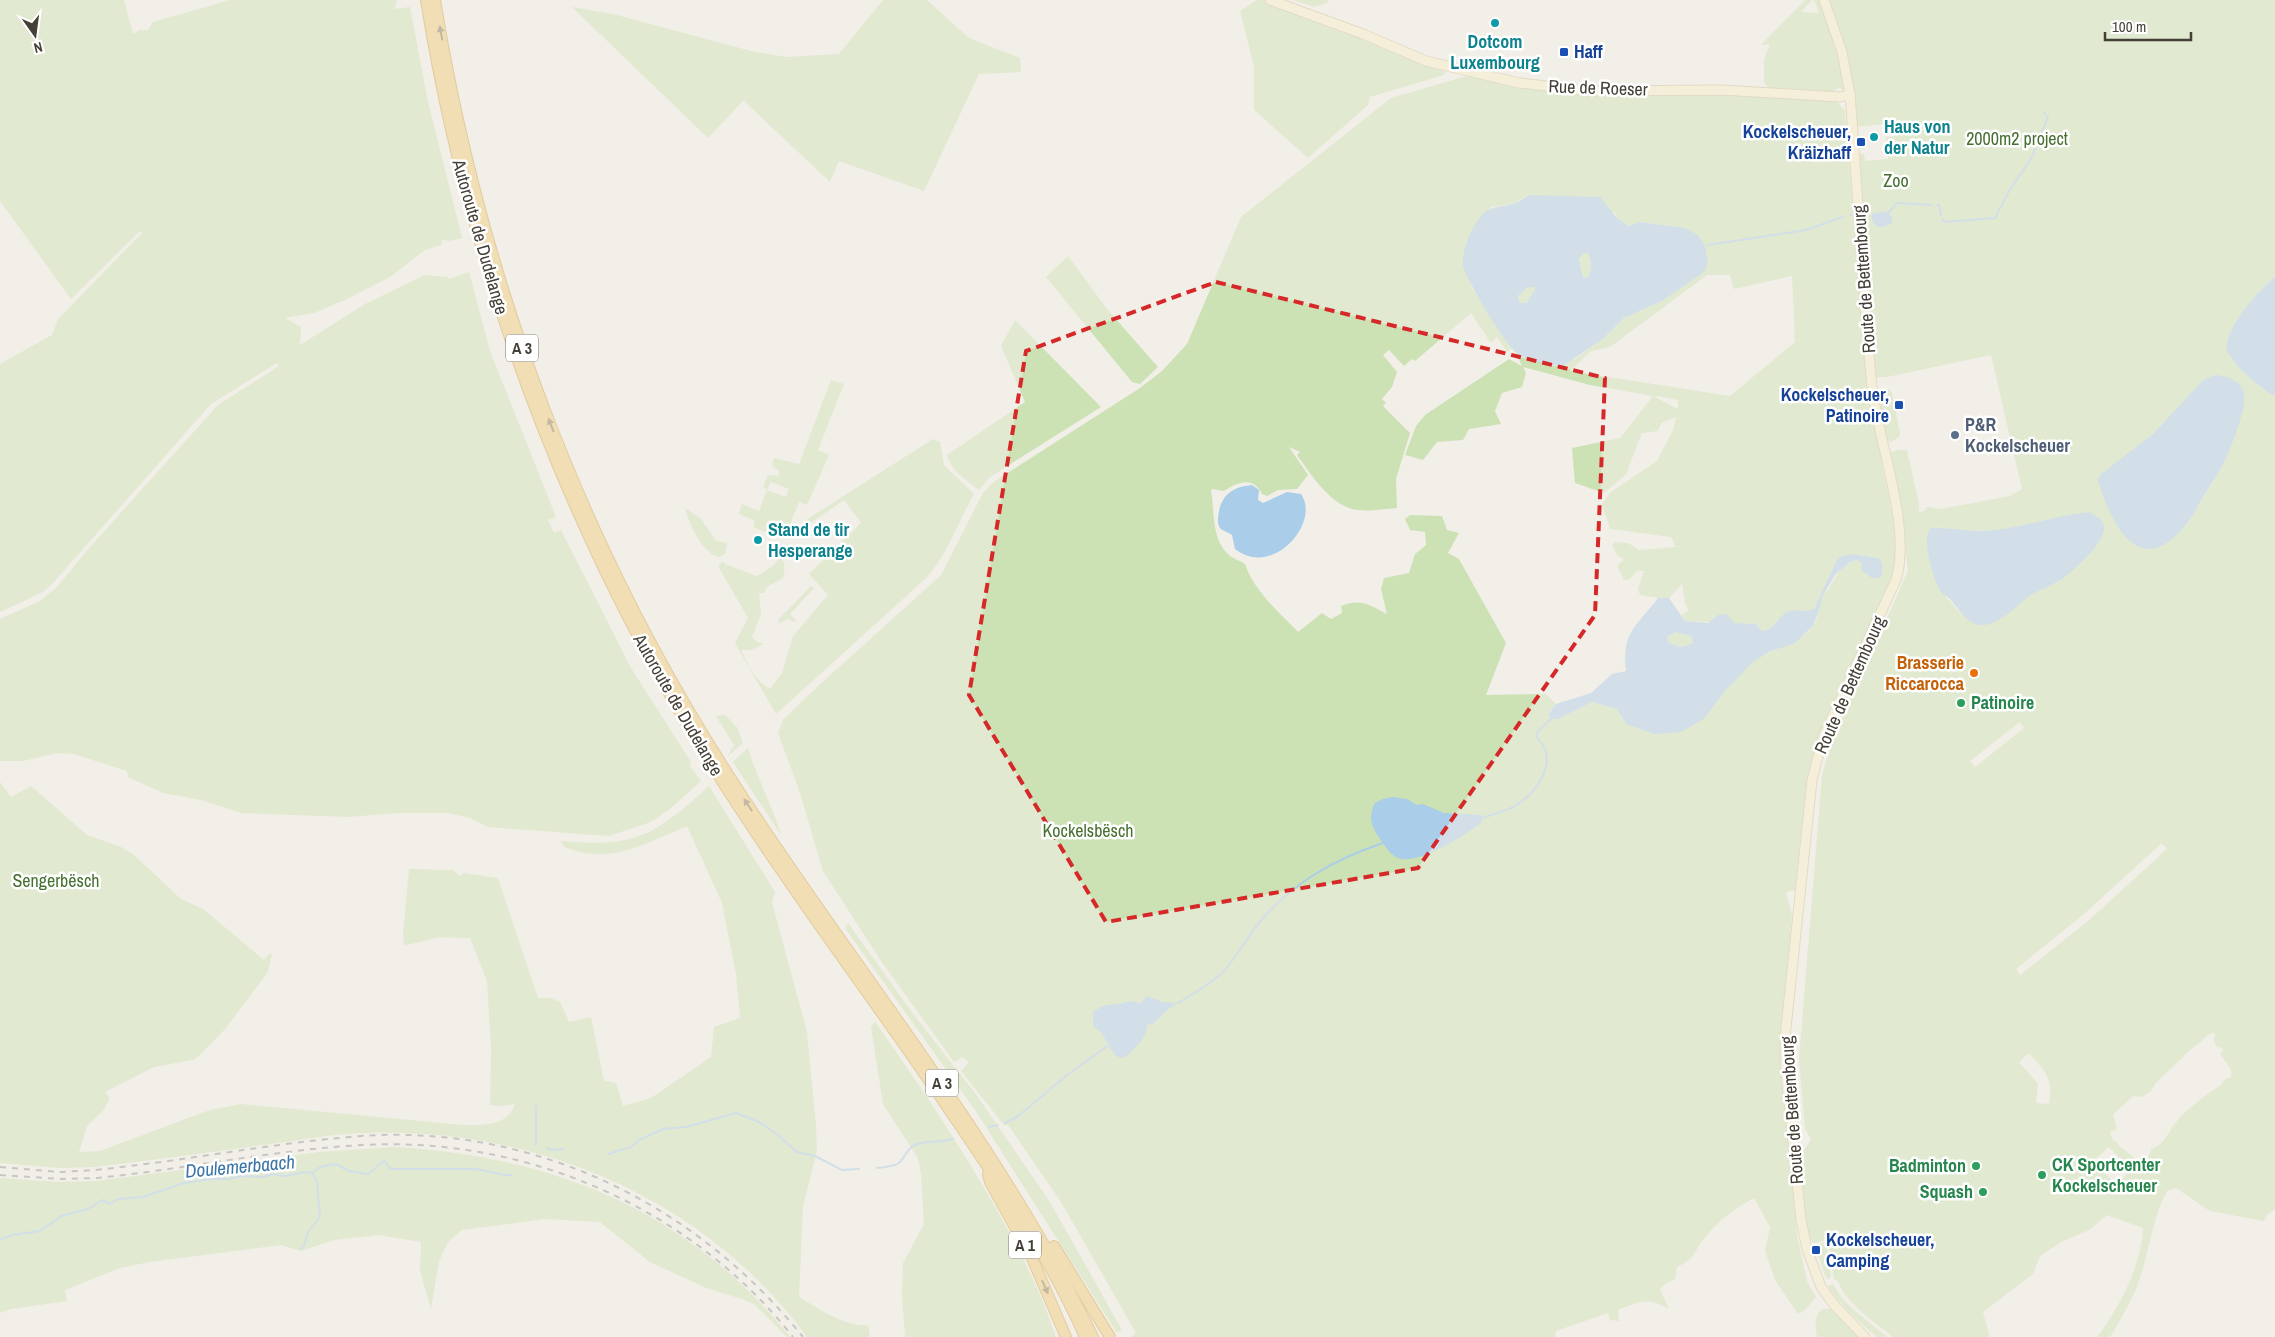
<svg xmlns="http://www.w3.org/2000/svg" width="2275" height="1337" font-family="'Archivo Narrow',sans-serif">
	<style>
		.green { fill: #cce2b5; fill-rule: evenodd }
		.water { fill: #aacde9; fill-rule: evenodd }
		.lines { fill: none; stroke-linecap: round; stroke-linejoin: round }
		.stream { stroke: #aacde9; stroke-width: 2 }
		.secondary-casing { stroke: #cdc29c; stroke-width: 11 }
		.motorway-casing { stroke: #cda047; stroke-width: 12 }
		.secondary { stroke: #f9efcb; stroke-width: 9 }
		.motorway { stroke: #efca76; stroke-width: 10 }
		.rail { stroke: #969696; stroke-width: 2; stroke-dasharray: 6 6; stroke-linecap: butt }
		.oneway { fill: #897750 }
		.marked { fill: none; stroke: #d62828; stroke-width: 4; stroke-dasharray: 10 6; stroke-linejoin: round }
		.culture-dot { fill: #0f9aa8; stroke: #fff; stroke-width: 2 }
		.transit-dot { fill: #1a4fb4; stroke: #fff; stroke-width: 2 }
		.service-dot { fill: #5c6f8a; stroke: #fff; stroke-width: 2 }
		.food-dot { fill: #e8710a; stroke: #fff; stroke-width: 2 }
		.leisure-dot { fill: #2e9e5b; stroke: #fff; stroke-width: 2 }
		.labels { text-anchor: middle; stroke-width: 5; stroke-linejoin: round; paint-order: stroke }
		.shield { fill: #fff; stroke: #7d7973; stroke-width: 1 }
		.shield-label { font-size: 16px; font-weight: bold; fill: #454037 }
		.culture-label { font-size: 18px; font-weight: bold; fill: #0d838f; stroke: #fff; text-anchor: start }
		.transit-label { font-size: 18px; font-weight: bold; fill: #164399; stroke: #fff; text-anchor: start }
		.street-label { font-size: 18px; fill: #454037; stroke: #fff }
		.park-label { font-size: 18px; fill: #477030; stroke: #fff }
		.service-label { font-size: 18px; font-weight: bold; fill: #4e5e75; stroke: #fff; text-anchor: start }
		.food-label { font-size: 18px; font-weight: bold; fill: #c56008; stroke: #fff; text-anchor: end }
		.leisure-label { font-size: 18px; font-weight: bold; fill: #27864d; stroke: #fff; text-anchor: start }
		.water-label { font-size: 19px; font-style: italic; fill: #3b75a5; stroke: #fff }
	</style>
	<rect width="100%" height="100%" fill="#f2efe8"/>
	<g class="green">
		<path d="M0,0h124l9,34 6,-4h9l5,-8 77,-22h167l-2,9 15,-2 18,95 34,136 -14,3 -5,-2 -2,6 -16,5 -35,27 -43,22 -33,14 -29,5 16,9 -1,18 65,-41 60,-29 23,2 1,2 20,-7 21,79 66,166 -8,3 6,13 7,-3 70,138 60,94 -1,4 11,15 -30,27 -14,10 -9,5 -39,13 -121,-9 -18,-9 -22,-5h-50l-50,4 -107,-4 -40,-13 -38,-7 -35,-16 -1,-6 -53,-17 -16,-1 -35,8h-23v-142l40,-18 16,-13 34,-41 128,-142 61,-39 -2,-3 -66,41 -158,179 -10,9 -43,20v-248l52,-29 6,-16 84,-86 -2,-2 -69,68 -71,-98z"/>
		<path d="M883,0h44l42,38 51,20 1,14 -42,2 -55,117 -85,-30 -9,21 -86,-81 21,-23 -57,60 -136,-131 41,7 138,37 35,6 53,-3z"/>
		<path d="M1257,0h7l13,7 76,26 92,39 -1,3 -74,22 -2,8 -60,53 -54,-48v-43l-14,-56z"/>
		<path d="M1293,0h35l-1,3 -13,4z"/>
		<path d="M1805,0h7l-11,12 18,1 -5,-13h5c12,29 20,58 26,89l-3,1 -3,-3 -5,5 -66,-4 -4,-6v-22l6,-16 -9,1z"/>
		<path d="M1828,0h447v277c-15,12 -58,58 -46,77 10,17 27,29 42,41h4v814l-7,5 -4,7 -54,-10 -34,-23 -9,3c-14,25 -17,56 -26,84 -7,22 -19,42 -31,62h-13c23,-30 44,-71 46,-109l-36,-13 -18,15 -28,12 -21,14 -7,18 -50,38 7,25h-97l-33,-26 -15,-16 -8,-15h-3l-6,-40 -14,3 -6,-7 -9,-77 12,-20 -6,-10 -6,-70 23,-284 10,-34 76,-170 -6,-52 -13,-65 7,-4h11l12,54v8l6,-1 2,-4 14,2 69,-13 12,-7 -31,-134 -104,22h-12l-17,-223h6l1,7 23,-2 -2,-22 9,-1 -1,-13 -38,4 -10,-77zM2202,381l41,28 -19,54 -36,60 -23,21 -32,-92 20,-18zM2089,512l-30,70 -31,13 -66,20 -20,-23 -7,-65 27,4 39,-1zM2020,722l4,6 -49,39 -5,-6zM2162,843l5,6 -79,72 -68,54 -4,-6 68,-55zM2211,1033h4l-1,8 3,6 5,1 1,3 -3,3 11,15v8l-7,3 -3,5c-15,10 -32,22 -44,36 -9,10 -11,23 -26,28l-3,10 -9,2 -20,-15 -2,-4 -4,-1 -3,-9 7,-3 -4,-14 20,-19 9,1 9,-6 4,-7 33,-32zM2029,1053c17,20 24,23 20,51l-13,-1 2,-19 -19,-22zM2109,1147l22,23 -15,15 -23,-24z"/>
		<path d="M1470,75l48,11 204,7 114,7 9,11 22,278 31,155 -4,29 -76,163 -11,41 -12,113 -9,2 6,23 -12,126 1,24 16,170 10,46 9,16 -12,14 -6,3 -23,-34 -10,-29 5,-24 -16,-29c-20,11 -37,23 -51,42 -12,16 -6,17 -26,27l-2,12 -10,5 -5,5 9,20c-22,-12 -29,-8 -51,1l1,11 -9,-1 -2,-7 -52,18 -1,6h-424l5,-4 -75,-131 -53,-77h-4l-43,-54 8,-9 -6,-5 -9,5 -73,-101 -58,-90 -24,-81 -21,-57 5,-13 33,-32 125,-113 42,-82 9,-10 148,-95 22,-17 25,-27 54,-127 150,-119zM1529,195l86,18 2,5 12,8 11,-4 45,6 -23,73 -38,17 -21,21 -28,20 -20,7 -38,-11 5,11 -13,-7 -84,56 -9,11 -11,29 18,5 14,-18 26,-2 6,-11 32,-5 -6,-13 7,-18 20,-6 4,-14 -3,-6 67,18 63,11 -33,42 -48,10 3,35 29,10 22,-19 16,-41 16,-2 3,-8 15,-6 -3,13 -16,31 -46,31 -9,12 8,25 61,8 5,10 -37,3 -11,-7 -13,-1 -3,3 5,10 7,4 -7,7 7,14h5l8,-9h7l-6,18 2,6 18,3h11l13,-14 3,19 4,7 -8,6 4,5 71,3 6,7c15,-3 14,-13 25,-19 8,-4 19,1 27,-3l14,-28 25,-27 25,4 -16,6 -4,-4c-16,3 -21,16 -29,28 -2,3 -6,6 -7,9 -4,9 -3,21 -9,29 -15,21 -40,21 -59,35 -20,15 -35,39 -50,58l-78,5 -9,-15 -25,-7 -34,17 -10,-6 8,-9 -10,-10 -60,1 20,-52 -47,-84 -11,-6 11,-20 -12,-3 -5,-14 -32,-1 -5,4 5,11 15,2 1,13 -11,9 -6,19 -25,5 -3,11 6,25c-18,-9 -26,-16 -46,-8l1,7 -11,6 -9,-6 -24,19c-19,-20 -44,-41 -53,-68 -5,-4 -13,-5 -17,-10 -17,-16 -13,-42 -17,-64l2,-1 11,2c14,-9 29,-15 38,3l5,2 11,-6 19,-1 11,-14 -19,-28 11,5 -3,3c13,18 30,45 52,53 14,5 34,1 48,0l-1,-29 14,-46 -27,-27 3,-3 -4,-4 10,-12 5,-15 -14,-17 6,-5 15,16 8,-7 3,2 56,-48 20,30 6,-6 10,15 6,-4 -41,-60 -9,-25 4,-23 24,-33 22,-3zM1707,275h23l4,14 58,-13 3,66 -65,54 -160,-25 21,-20 19,-4zM1656,396l22,4v9l-23,-12z"/>
		<path d="M1584,253h4c4,9 4,17 -1,25h-4l-4,-19z"/>
		<path d="M1068,256l39,53 51,58 -18,17 -8,-2 -86,-105z"/>
		<path d="M1528,287h6l1,3 -9,13h-6l-2,-7z"/>
		<path d="M1015,320l86,87 -111,70 -11,13c-12,-9 -28,-19 -32,-35l78,-53 -24,-56z"/>
		<path d="M831,380l13,4 -26,66 11,5 -22,50 -8,-3 -13,33 -11,-4 -2,4 -20,-8 2,-6 -16,-7 3,-10 17,7 8,-21 -4,-3 5,-12 10,1 2,-4 -8,-6 2,-8 25,6zM771,482l18,7 -3,8 -19,-7z"/>
		<path d="M1883,389h6l3,4 8,40 -1,4 -8,5 -4,-1 -10,-47z"/>
		<path d="M933,439l7,3 4,23 30,29c-17,29 -26,62 -50,86l-148,134 -41,-71 13,-25 -30,-52 5,-5 2,3 32,12 16,-10 7,-9c6,7 5,11 3,21l-16,9 -3,6h-5l2,21 -9,23 5,5 7,2 -13,6h-10c7,14 14,31 29,39l12,-16 11,-37 35,-41 -19,-21 52,-51 -17,-23 -35,24 -3,-4z"/>
		<path d="M685,508l16,11 15,22 11,2 -2,11 -6,3c-17,-4 -30,-33 -34,-49z"/>
		<path d="M811,586l3,2 -24,26 6,7 -2,1 -6,-3 -9,4 -1,-3z"/>
		<path d="M1676,632l15,4 2,7 -11,4 -13,-4 -2,-6z"/>
		<path d="M725,715l12,12 6,16 -16,14 7,-12 -18,-29z"/>
		<path d="M748,748c9,30 24,57 33,87l-48,-73z"/>
		<path d="M0,782l11,15 20,-11 56,49 34,12 13,8 47,44 22,10 61,51 5,-6h3l-4,18 -43,57 -24,25 -8,6 -39,7 -49,25 5,6 -7,13 -16,15 -8,26 21,-1 110,-41 31,-6 222,21c19,0 46,1 52,-21l-14,2 -11,-1 1,-55 -4,-69 -17,-43c-12,1 -24,-2 -33,0 -12,2 -21,6 -33,7l-1,-11 6,-65 43,1 9,6 2,-3 35,5 40,120h13l9,4 9,20 22,-5 13,64 12,2 7,23 28,-8 60,-41 3,-30 26,-9 -4,-44 -14,-71 -35,-77c-40,17 -81,41 -124,20l-2,-5c76,7 94,-6 148,-55l66,106 -3,10 35,130 9,94 1,24 -14,57 -4,90c19,11 47,31 69,28l2,12h-63c-102,-139 -273,-211 -444,-204 -31,1 -62,7 -93,11 -59,8 -117,16 -175,23l-35,1 -60,-5z"/>
		<path d="M848,923l66,92 61,78 75,109 72,128 -5,3 -142,-223 -130,-182z"/>
		<path d="M875,1022c37,52 72,104 105,159 29,49 58,101 76,156h-151l-3,-41 1,-33 21,-39 -3,-50 -3,-16 -35,-54 -12,-77z"/>
		<path d="M395,1147c158,9 294,64 395,190h-3l-32,-32 -13,-6 -36,-11 -56,-26 -50,-40 -55,-3 -83,11 -14,12 -9,19 -8,48 -11,-38 1,-29 -42,-7 -45,5 -33,11 -20,-6 -131,17 -30,6 -55,22 2,11 -56,8 -11,4v-135l59,4 37,-1 223,-29z"/>
		<path d="M1826,1242l5,35 -3,2 -3,-3 -10,-31z"/>
		<path d="M1833,1284l9,14 13,13 32,26h-10c-19,-16 -36,-31 -49,-51z"/>
		<path d="M1823,1309h7l29,28h-42c-1,-10 -4,-22 6,-28z"/>
	</g>
	<g class="water">
		<path d="M1529,195l71,2 17,21 12,8 11,-4 45,6 13,7 7,11 3,16 -4,10 -42,29 -38,17 -21,21 -40,27c-11,0 -35,-6 -44,-11 -11,-6 -55,-78 -56,-90 -1,-16 7,-34 16,-46 10,-14 19,-11 33,-15 6,-1 12,-6 17,-9zM1584,253h4c4,9 4,17 -1,25h-4l-4,-19zM1528,287h6l1,3 -9,13h-6l-2,-7z"/>
		<path d="M1886,211l6,6v6c-12,8 -21,4 -20,-9z"/>
		<path d="M2275,277v118h-4c-15,-12 -32,-24 -42,-41 -12,-19 31,-65 46,-77z"/>
		<path d="M2215,375c12,1 26,5 29,19 3,15 -14,55 -20,69 -5,9 -11,17 -16,26 -7,11 -12,22 -20,33 -47,61 -75,6 -90,-41l2,-6 53,-41 49,-53z"/>
		<path d="M1252,485l7,5 -1,10 5,3 24,-11 14,2c20,28 -28,85 -66,55l-3,-14c-3,-2 -8,-4 -11,-6 -3,-3 -3,-7 -3,-11 2,-22 13,-31 34,-33z"/>
		<path d="M2089,512c7,4 14,7 15,15 2,15 -33,47 -45,54 -12,8 -26,10 -36,20 -10,9 -24,22 -38,24 -17,2 -26,-16 -35,-26 -3,-3 -6,-4 -9,-7 -7,-10 -22,-58 -9,-64 3,-1 40,3 48,3 38,-1 72,-15 109,-19z"/>
		<path d="M1853,554l25,4 4,5v11l-3,4h-7l-11,-8 1,-6 -4,-4 -8,2 -15,13 -13,22 -1,7 -8,22 -18,17 -26,9 -16,10 -28,29 -21,28 -23,13 -27,2 -28,-10 -9,-15 -25,-7 -34,17h-7l-3,-5 8,-10 35,-11 21,-19 14,-3c-5,-39 11,-45 32,-73h11l16,23 23,2 10,-8 9,-1 7,9 22,1 6,7c15,-3 14,-13 25,-19 8,-4 19,1 27,-3l23,-49 5,-4zM1676,632l15,4 2,7 -11,4 -13,-4 -2,-6z"/>
		<path d="M1393,797l14,2 10,6 6,-1 21,9 37,2 1,7c-15,12 -64,44 -84,36 -7,-2 -16,-16 -20,-22 -7,-11 -10,-21 -3,-33l8,-4z"/>
		<path d="M1147,996l15,6 16,1 -11,7 -14,14 -5,-1c-3,15 -5,16 -15,27 -17,20 -22,-4 -31,-16 -2,-3 -6,-6 -9,-8v-14c16,-12 26,-5 36,-11l12,2z"/>
	</g>
	<g class="lines">
		<g class="stream">
			<path d="M1937,205h2l2,10"/>
			<path d="M1888,213l9,-10 35,2"/>
			<path d="M1850,215h2"/>
			<path d="M1942,219l3,3 50,-4 14,-27 22,-32 17,-42 -4,-4"/>
			<path d="M1708,245l98,-15 37,-13"/>
			<path d="M1482,818c12,-4 26,-7 36,-14 21,-14 42,-46 18,-67l2,-6 13,-12"/>
			<path d="M1178,1003c15,-9 31,-18 44,-30 15,-16 25,-36 39,-53 35,-39 72,-60 122,-77"/>
			<path d="M536,1106v39"/>
			<path d="M1005,1123l12,-6 49,-41 41,-30"/>
			<path d="M989,1127l9,-2"/>
			<path d="M547,1148l6,2 11,-1"/>
			<path d="M608,1154l23,-7 8,-7 24,-11 23,-2 50,-14 23,9 19,13 19,17 18,4 27,14 17,-1"/>
			<path d="M877,1168c7,-1 18,-1 23,-6 6,-6 7,-14 15,-17 12,-5 26,-2 38,-6"/>
			<path d="M0,1240l12,-5 28,-4 21,-15 27,-7 14,-9 8,4 8,-5 25,-2 41,-14 27,-4h18l13,-3 22,1 7,-3 14,2 21,-4 6,1 8,-6 16,-3 13,7 19,3 16,-13 7,8h85l29,6h7"/>
			<path d="M300,1249l4,-3 4,-14 12,-15 -3,-35 -5,-9"/>
		</g>
		<defs>
			<g id="secondary">
				<path d="M1270,0l93,34 63,27 93,22 72,8 131,-1 117,7 11,-2"/>
				<path d="M1824,0l18,52 8,42c8,97 12,195 22,292 6,57 40,140 24,194l-73,157 -11,43 -27,258v26l16,156 6,29 14,38 14,19 30,31"/>
			</g>
			<g id="motorway">
				<path d="M426,0c47,292 156,572 320,818 75,114 158,222 233,336 39,58 78,119 106,183"/>
				<path d="M435,0c45,276 144,544 296,779 120,187 265,358 362,558"/>
				<path d="M988,1174l2,8 42,76 34,79"/>
				<path d="M1054,1246l56,91"/>
			</g>
		</defs>
		<use href="#secondary" class="secondary-casing"/>
		<use href="#motorway" class="motorway-casing"/>
		<use href="#secondary" class="secondary"/>
		<use href="#motorway" class="motorway"/>
		<g class="rail">
			<path d="M0,1167l60,5 35,-2c89,-9 177,-27 266,-34 173,-12 335,68 442,201"/>
			<path d="M0,1175l61,4 36,-1c88,-9 176,-28 265,-33 164,-9 328,62 431,192"/>
		</g>
	</g>
	<defs><path id="oneway-solid" d="M-6-.8H1V-3.2L6.5 0L1 3.2V.8H-6Z" transform="scale(1.25)"/></defs>
	<g class="oneway">
		<use href="#oneway-solid" transform="translate(441 33) rotate(-100)"/>
		<use href="#oneway-solid" transform="translate(551 425) rotate(-111)"/>
		<use href="#oneway-solid" transform="translate(748 805) rotate(-123)"/>
		<use href="#oneway-solid" transform="translate(1045 1287) rotate(66)"/>
	</g>
	<path d="M0 0H2275V1337H0ZM1216,282l389,96 -10,237 -177,253 -312,54 -137,-227 57,-344z" fill="#f2efe8" fill-opacity=".55" fill-rule="evenodd"/>
	<path class="marked" d="M1216,282l389,96 -10,237 -177,253 -312,54 -137,-227 57,-344z"/>
	<g class="culture-dot">
		<circle cx="1495" cy="23" r="5"/>
		<circle cx="1874" cy="137" r="5"/>
		<circle cx="758" cy="540" r="5"/>
	</g>
	<g class="transit-dot">
		<rect x="1559" y="47" width="10" height="10" rx="2.5"/>
		<rect x="1856" y="137" width="10" height="10" rx="2.5"/>
		<rect x="1894" y="400" width="10" height="10" rx="2.5"/>
		<rect x="1811" y="1245" width="10" height="10" rx="2.5"/>
	</g>
	<circle class="service-dot" cx="1955" cy="435" r="5"/>
	<circle class="food-dot" cx="1974" cy="673" r="5"/>
	<g class="leisure-dot">
		<circle cx="1961" cy="703" r="5"/>
		<circle cx="1976" cy="1166" r="5"/>
		<circle cx="2042" cy="1175" r="5"/>
		<circle cx="1983" cy="1192" r="5"/>
	</g>
	<g class="labels">
		<g class="shield">
			<rect x="506" y="334.5" width="32" height="27" rx="4"/>
			<rect x="926" y="1069.5" width="32" height="27" rx="4"/>
			<rect x="1009" y="1231.5" width="32" height="27" rx="4"/>
		</g>
		<g class="shield-label">
			<text x="522" y="354">A 3</text>
			<text x="942" y="1089">A 3</text>
			<text x="1025" y="1251">A 1</text>
		</g>
		<g class="culture-label">
			<text x="1495" y="48" text-anchor="middle">Dotcom<tspan x="1495" dy="21">Luxembourg</tspan></text>
			<text x="1884" y="133">Haus von<tspan x="1884" dy="21">der Natur</tspan></text>
			<text x="768" y="536">Stand de tir<tspan x="768" dy="21">Hesperange</tspan></text>
		</g>
		<g class="transit-label">
			<text x="1574" y="58">Haff</text>
			<text x="1851" y="138" text-anchor="end">Kockelscheuer,<tspan x="1851" dy="21">Kräizhaff</tspan></text>
			<text x="1889" y="401" text-anchor="end">Kockelscheuer,<tspan x="1889" dy="21">Patinoire</tspan></text>
			<text x="1826" y="1246">Kockelscheuer,<tspan x="1826" dy="21">Camping</tspan></text>
		</g>
		<g class="street-label">
			<text transform="translate(1598 88) rotate(2)" y="6">Rue de Roeser</text>
			<text transform="translate(480 237) rotate(74)" y="6">Autoroute de Dudelange</text>
			<text transform="translate(1864 279) rotate(-94)" y="6">Route de Bettembourg</text>
			<text transform="translate(1850 685) rotate(-66)" y="6">Route de Bettembourg</text>
			<text transform="translate(678 705) rotate(60)" y="6">Autoroute de Dudelange</text>
			<text transform="translate(1792 1110) rotate(-94)" y="6">Route de Bettembourg</text>
		</g>
		<g class="park-label">
			<text x="2017" y="145">2000m2 project</text>
			<text x="1896" y="187">Zoo</text>
			<text x="1088" y="837">Kockelsbësch</text>
			<text x="56" y="887">Sengerbësch</text>
		</g>
		<g class="service-label">
			<text x="1965" y="431">P&amp;R<tspan x="1965" dy="21">Kockelscheuer</tspan></text>
		</g>
		<g class="food-label">
			<text x="1964" y="669">Brasserie<tspan x="1964" dy="21">Riccarocca</tspan></text>
		</g>
		<g class="leisure-label">
			<text x="1971" y="709">Patinoire</text>
			<text x="2052" y="1171">CK Sportcenter<tspan x="2052" dy="21">Kockelscheuer</tspan></text>
			<text x="1966" y="1172" text-anchor="end">Badminton</text>
			<text x="1973" y="1198" text-anchor="end">Squash</text>
		</g>
		<g class="water-label">
			<text transform="translate(240 1166) rotate(-5)" y="7">Doulemerbaach</text>
		</g>
	</g>
	<g transform="translate(35 35) rotate(166)" stroke="#ffffff" stroke-width="4" paint-order="stroke">
	<path d="M0-4L9 19L0 12L-9 19Z" fill="#454037"/>
	<text y="-8" font-size="14" font-weight="bold" text-anchor="middle" fill="#454037">N</text>
	</g>
	<path d="M2105 32v8h86v-8" fill="none" stroke="#454037" stroke-width="2.5"/>
	<text x="2112" y="32" font-size="15" fill="#454037" stroke="#ffffff" stroke-width="4" paint-order="stroke">100 m</text>
</svg>
